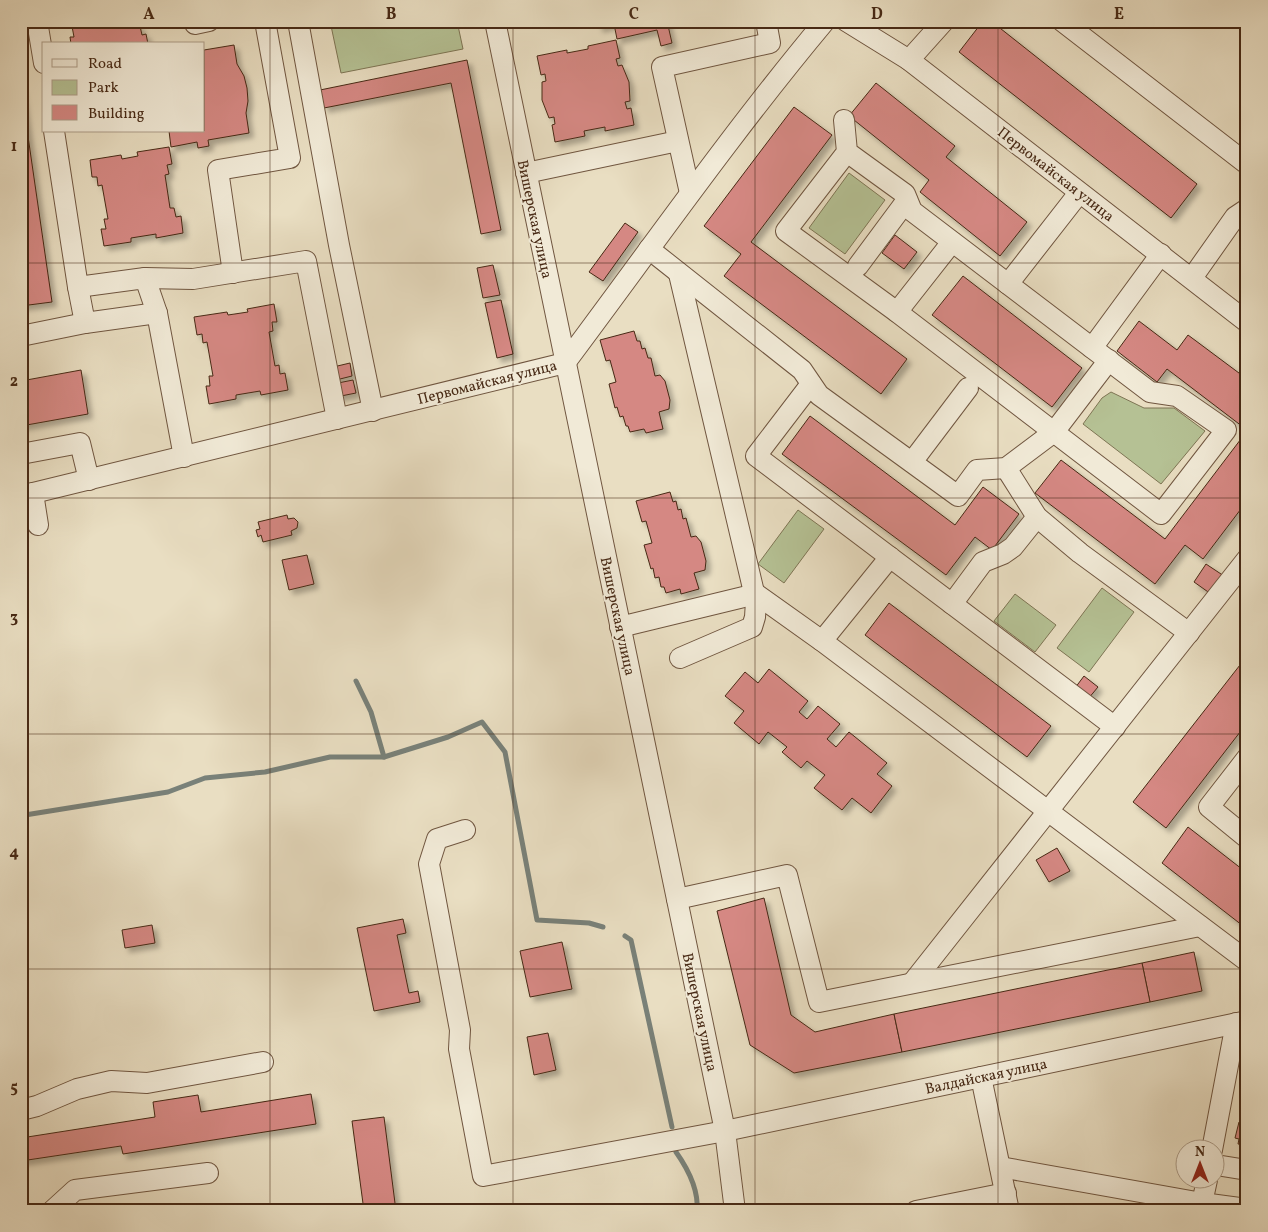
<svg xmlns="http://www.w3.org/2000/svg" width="1268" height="1232" font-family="Vollkorn,serif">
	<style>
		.green { fill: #b5c194; stroke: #7e7554 }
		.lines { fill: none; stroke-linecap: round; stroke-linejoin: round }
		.stream { stroke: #798179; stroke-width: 5 }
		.building { fill: #d58883; stroke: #472915; filter: url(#shadow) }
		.minor-casing { stroke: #705640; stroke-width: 22 }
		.minor { stroke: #f1ead7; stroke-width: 20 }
		.grid { fill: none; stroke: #472915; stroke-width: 1; stroke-opacity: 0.55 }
		.labels { text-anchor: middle; stroke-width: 4; stroke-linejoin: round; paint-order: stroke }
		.street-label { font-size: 15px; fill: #472915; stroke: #f1ead7 }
		.neatline { fill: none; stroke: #472915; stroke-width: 2 }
		.grid-label { font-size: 16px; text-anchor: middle; font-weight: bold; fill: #472915 }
	</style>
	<defs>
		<filter id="shadow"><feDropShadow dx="4.5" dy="4.5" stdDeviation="2.5" flood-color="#0004"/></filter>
	</defs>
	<rect width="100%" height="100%" fill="#e9dec2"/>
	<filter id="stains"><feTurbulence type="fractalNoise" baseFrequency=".004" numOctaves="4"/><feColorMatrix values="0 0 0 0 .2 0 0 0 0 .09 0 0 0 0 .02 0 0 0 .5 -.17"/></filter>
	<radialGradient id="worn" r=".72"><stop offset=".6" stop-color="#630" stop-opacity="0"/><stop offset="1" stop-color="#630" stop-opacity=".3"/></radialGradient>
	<g class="green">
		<path d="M330,21h127l6,28 -122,24z"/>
		<path d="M849,173l36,27 -40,54 -36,-26z"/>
		<path d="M1111,392l33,16h30l31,23 -44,53 -78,-60 19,-26z"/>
		<path d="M798,510l26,19 -40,54 -26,-19z"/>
		<path d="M1102,588l32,24 -45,60 -32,-24z"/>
		<path d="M1015,594l41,31 -21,27 -41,-31z"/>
	</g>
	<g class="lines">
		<g class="stream">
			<path d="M356,681l15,31 13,45"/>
			<path d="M21,799l4,16 143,-23 37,-14 60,-6 65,-15h54l64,-20 34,-15 23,30 32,168 52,3 14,4"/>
			<path d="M625,936l6,4 41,187"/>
			<path d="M676,1152c12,17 23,37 21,59"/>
		</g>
	</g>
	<g class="building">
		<path d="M71,21h64l1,5h4l2,9 4,-1 2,10h-77l-1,-7h4z"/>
		<path d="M597,21h70l5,22 -11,3 -4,-16 -40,9 -3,-15 -15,4z"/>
		<path d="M983,21h8l206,163 -26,34 -212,-166z"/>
		<path d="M616,40l4,18 -4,1 2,7 4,-1 7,17 1,19 -5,1 2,7 4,-1 3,17 -29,6v-4l-21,4 1,5 -30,6 -3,-17 3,-1 -1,-7 -5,1 -7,-18v-18l4,-1 -1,-7 -4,1 -4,-19 30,-6v3l21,-4v-3z"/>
		<path d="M234,45l3,19 7,12 3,12 1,13 -2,12 3,20 -41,7 1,6 -11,2 -1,-6 -26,5 -2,-16h35v-81z"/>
		<path d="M467,60l34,170 -20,4 -30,-151 -127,25 -4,-18z"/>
		<path d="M876,83l79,63 -9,11 81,65 -27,34 -80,-64 9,-12 -80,-64z"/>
		<path d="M21,88l31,214 -31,4z"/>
		<path d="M794,107l38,28 -81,107 156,117 -26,35 -157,-118 17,-22 -37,-28z"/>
		<path d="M169,147l3,17 -5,1 2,9 -4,1 5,33h4l2,9 5,-1 2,17 -27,5v-4l-25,4v4l-27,4 -3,-17h5l-2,-10h4l-6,-34 -4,1 -1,-9h-5l-2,-17 31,-5 1,4 16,-3 -1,-4z"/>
		<path d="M625,223l13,9 -35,49 -14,-9z"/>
		<path d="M895,235l22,17 -13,17 -22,-16z"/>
		<path d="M493,265l7,30 -17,3 -6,-30z"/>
		<path d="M963,276l119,92 -30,39 -120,-92z"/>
		<path d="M501,300l12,54 -16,4 -12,-55z"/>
		<path d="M274,304l3,18h-5l1,9 -4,1 6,34 4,-1 1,9 5,-1 3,17 -27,5 -1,-4 -24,4v4l-27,5 -3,-18h4l-1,-10h4l-6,-34 -4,1 -1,-9 -5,1 -3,-18 33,-5 1,3 20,-3 -1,-3z"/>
		<path d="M1139,321l38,29 11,-15 59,44v51l-80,-61 -10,13 -40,-31z"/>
		<path d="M634,331l3,10h3l2,8 3,-1 3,10h3l4,18 5,-1 5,6 5,19 -1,9 -10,3 4,17 -17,4 -2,-4 -14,3 -2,-6h-2l-3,-10 -3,1 -3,-10 -2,1 -6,-24 7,-2 -6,-22 -4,1 -6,-21z"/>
		<path d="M350,363l2,13 -20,5 -3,-13z"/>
		<path d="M81,370l7,44 -67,12v-45z"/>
		<path d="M353,380l3,13 -20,4 -3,-13z"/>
		<path d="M810,416l145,109 28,-38 36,27 -27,36 -17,-13 -29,38 -164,-121z"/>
		<path d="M1247,431v70l-44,58 -18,-14 -30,39 -120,-91 26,-33 104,79z"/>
		<path d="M670,492l3,10 3,-1 2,9 3,-1 2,10 3,-1 5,19 5,-1 5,6 5,19 -1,9 -11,3 5,16 -18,5 -1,-5 -14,4 -2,-6h-3l-2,-10 -4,1 -2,-10 -2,1 -7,-24 8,-2 -6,-22 -4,1 -6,-21z"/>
		<path d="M287,515l1,4 6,-1 4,4 -1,6 -6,3 1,4 -29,7 -2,-7 -3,2 -2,-7 4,-1 -2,-7z"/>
		<path d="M307,555l7,29 -25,6 -7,-30z"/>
		<path d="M1206,564l18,12 -13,18 -17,-12z"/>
		<path d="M889,603l162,123 -24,31 -162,-122z"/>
		<path d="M1247,656v67l-81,105 -33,-26z"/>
		<path d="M769,669l39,32 -9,11 8,7 11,-13 22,18 -13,15 9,8 13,-15 38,31 -10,11 15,12 -21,27 -19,-15 -10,12 -28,-22 11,-13 -18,-14 -6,7 -19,-16 5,-5 -19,-15 -9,12 -25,-21 10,-12 -19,-15 20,-24 13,11z"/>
		<path d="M1084,676l14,11 -10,12 -13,-11z"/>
		<path d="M1188,827l59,46v56l-85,-66z"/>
		<path d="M1057,848l13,23 -21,11 -13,-22z"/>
		<path d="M764,898l27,117 24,17 79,-18 8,38 -108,21 -44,-28 -33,-134z"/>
		<path d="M403,919l3,14 -9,2 12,58 9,-2 2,11 -46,9 -17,-83z"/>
		<path d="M152,925l3,18 -30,5 -3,-18z"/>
		<path d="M562,942l10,47 -42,8 -10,-46z"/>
		<path d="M1194,952l8,39 -52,11 -8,-39z"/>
		<path d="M1142,963l8,39 -248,50 -8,-38z"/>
		<path d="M548,1033l8,37 -22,5 -7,-38z"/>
		<path d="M311,1094l5,30 -193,30 -2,-8 -100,15v-23l134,-21 -2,-15 45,-7 3,17z"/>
		<path d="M1247,1103v42l-9,-1 1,-5 -4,-1 4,-16 4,1z"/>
		<path d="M384,1117l12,94h-32l-12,-90z"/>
	</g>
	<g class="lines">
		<defs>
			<g id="minor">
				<path d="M37,21l7,42"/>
				<path d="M195,21v3l14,-3"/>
				<path d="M298,21l41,224 34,166"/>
				<path d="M495,21l230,1110 10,80"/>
				<path d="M846,21l63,39 338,262"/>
				<path d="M1062,21l185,143"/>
				<path d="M909,60l35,-39"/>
				<path d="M844,120l3,32 -61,79 111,81 264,202 65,-84 -49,-34 -27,-4 -238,-181 -7,-17 -58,-42"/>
				<path d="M54,131l24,156 67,-9 12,35 27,144"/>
				<path d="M526,173l152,-32"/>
				<path d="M690,193l-28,-126 108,-24 -4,-22"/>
				<path d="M649,249l153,121 17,25 139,101 19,-26 29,-2 48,-36 55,-72"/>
				<path d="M858,266l49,-66"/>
				<path d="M233,273l-15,-103 72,-12 -25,-137"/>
				<path d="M679,274l77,327 -1,16 -3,10 -72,31"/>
				<path d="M145,278l48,1 113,-18 31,158"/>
				<path d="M1192,278l43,-61 12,-8"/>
				<path d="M1008,284l71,-91"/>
				<path d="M78,287l7,36"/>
				<path d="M897,312l55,-70"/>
				<path d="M21,336l64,-13 72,-10"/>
				<path d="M1092,348l69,-94"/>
				<path d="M811,384l-55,72 359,271"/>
				<path d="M21,454l59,-11 9,37"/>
				<path d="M912,462l56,-74"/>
				<path d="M1006,468l31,49 43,36 109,80"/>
				<path d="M33,493l5,32"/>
				<path d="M21,496l544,-133c86,-115 168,-232 260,-342"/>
				<path d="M952,604l31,-42 20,-8 10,-7 24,-30"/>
				<path d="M620,627l136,-33 66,47 425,320"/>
				<path d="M822,641l68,-84"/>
				<path d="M1247,758l-38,49 38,31"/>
				<path d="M465,830l-28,9 -8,25 31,166 -1,19 24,127 242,-45 522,-110"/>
				<path d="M677,899l110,-24 32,127 381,-76"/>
				<path d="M913,982l334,-423"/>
				<path d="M981,1077l28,134"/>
				<path d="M21,1110l16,-4 40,-17 34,-8 36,2 116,-21"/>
				<path d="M1212,1150l24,-127"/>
				<path d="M1216,1165l31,5"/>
				<path d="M1000,1167l202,36 45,6"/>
				<path d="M1202,1203l5,-23"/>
				<path d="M52,1211l23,-21 133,-17"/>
				<path d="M916,1211l90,-18"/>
			</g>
		</defs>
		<use href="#minor" class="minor-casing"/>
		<use href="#minor" class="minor"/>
	</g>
	<path class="grid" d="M270,21v1190M513,21v1190M755,21v1190M998,21v1190M21,263h1226M21,498h1226M21,734h1226M21,969h1226"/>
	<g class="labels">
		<g class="street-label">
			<text transform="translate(1056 174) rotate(38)" y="5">Первомайская улица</text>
			<text transform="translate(535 219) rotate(78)" y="5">Вишерская улица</text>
			<text transform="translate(487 382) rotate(-14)" y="5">Первомайская улица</text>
			<text transform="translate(618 616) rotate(78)" y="5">Вишерская улица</text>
			<text transform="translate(700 1012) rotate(78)" y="5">Вишерская улица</text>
			<text transform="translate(986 1076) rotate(-12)" y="5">Валдайская улица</text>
		</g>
	</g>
	<rect width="1268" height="1232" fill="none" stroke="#e9dec2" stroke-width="55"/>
	<rect x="42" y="42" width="162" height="90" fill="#f1ead7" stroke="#ad9d89"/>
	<rect x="52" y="59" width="25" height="8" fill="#f1ead7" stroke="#ad9d89"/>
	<text x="88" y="68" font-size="15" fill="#472915">Road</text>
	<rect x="52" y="80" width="25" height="15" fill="#b5c194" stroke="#ad9d89"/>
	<text x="88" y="92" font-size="15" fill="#472915">Park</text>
	<rect x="52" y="105" width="25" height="15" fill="#d58883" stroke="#ad9d89"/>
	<text x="88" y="118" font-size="15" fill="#472915">Building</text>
	<g transform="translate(1200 1164)"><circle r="24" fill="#f1ead7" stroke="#ad9d89"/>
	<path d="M0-4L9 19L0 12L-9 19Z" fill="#8f2418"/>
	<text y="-8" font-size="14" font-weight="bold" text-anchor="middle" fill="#472915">N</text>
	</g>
	<rect x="28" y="28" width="1212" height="1176" class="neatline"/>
	<g class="grid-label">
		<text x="149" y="19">A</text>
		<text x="391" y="19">B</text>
		<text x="634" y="19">C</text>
		<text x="877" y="19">D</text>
		<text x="1119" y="19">E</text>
		<text x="14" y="151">1</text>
		<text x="14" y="386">2</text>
		<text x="14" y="622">3</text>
		<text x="14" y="857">4</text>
		<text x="14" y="1092">5</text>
	</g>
	<rect width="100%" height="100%" filter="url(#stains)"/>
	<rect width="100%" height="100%" fill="url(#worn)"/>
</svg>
